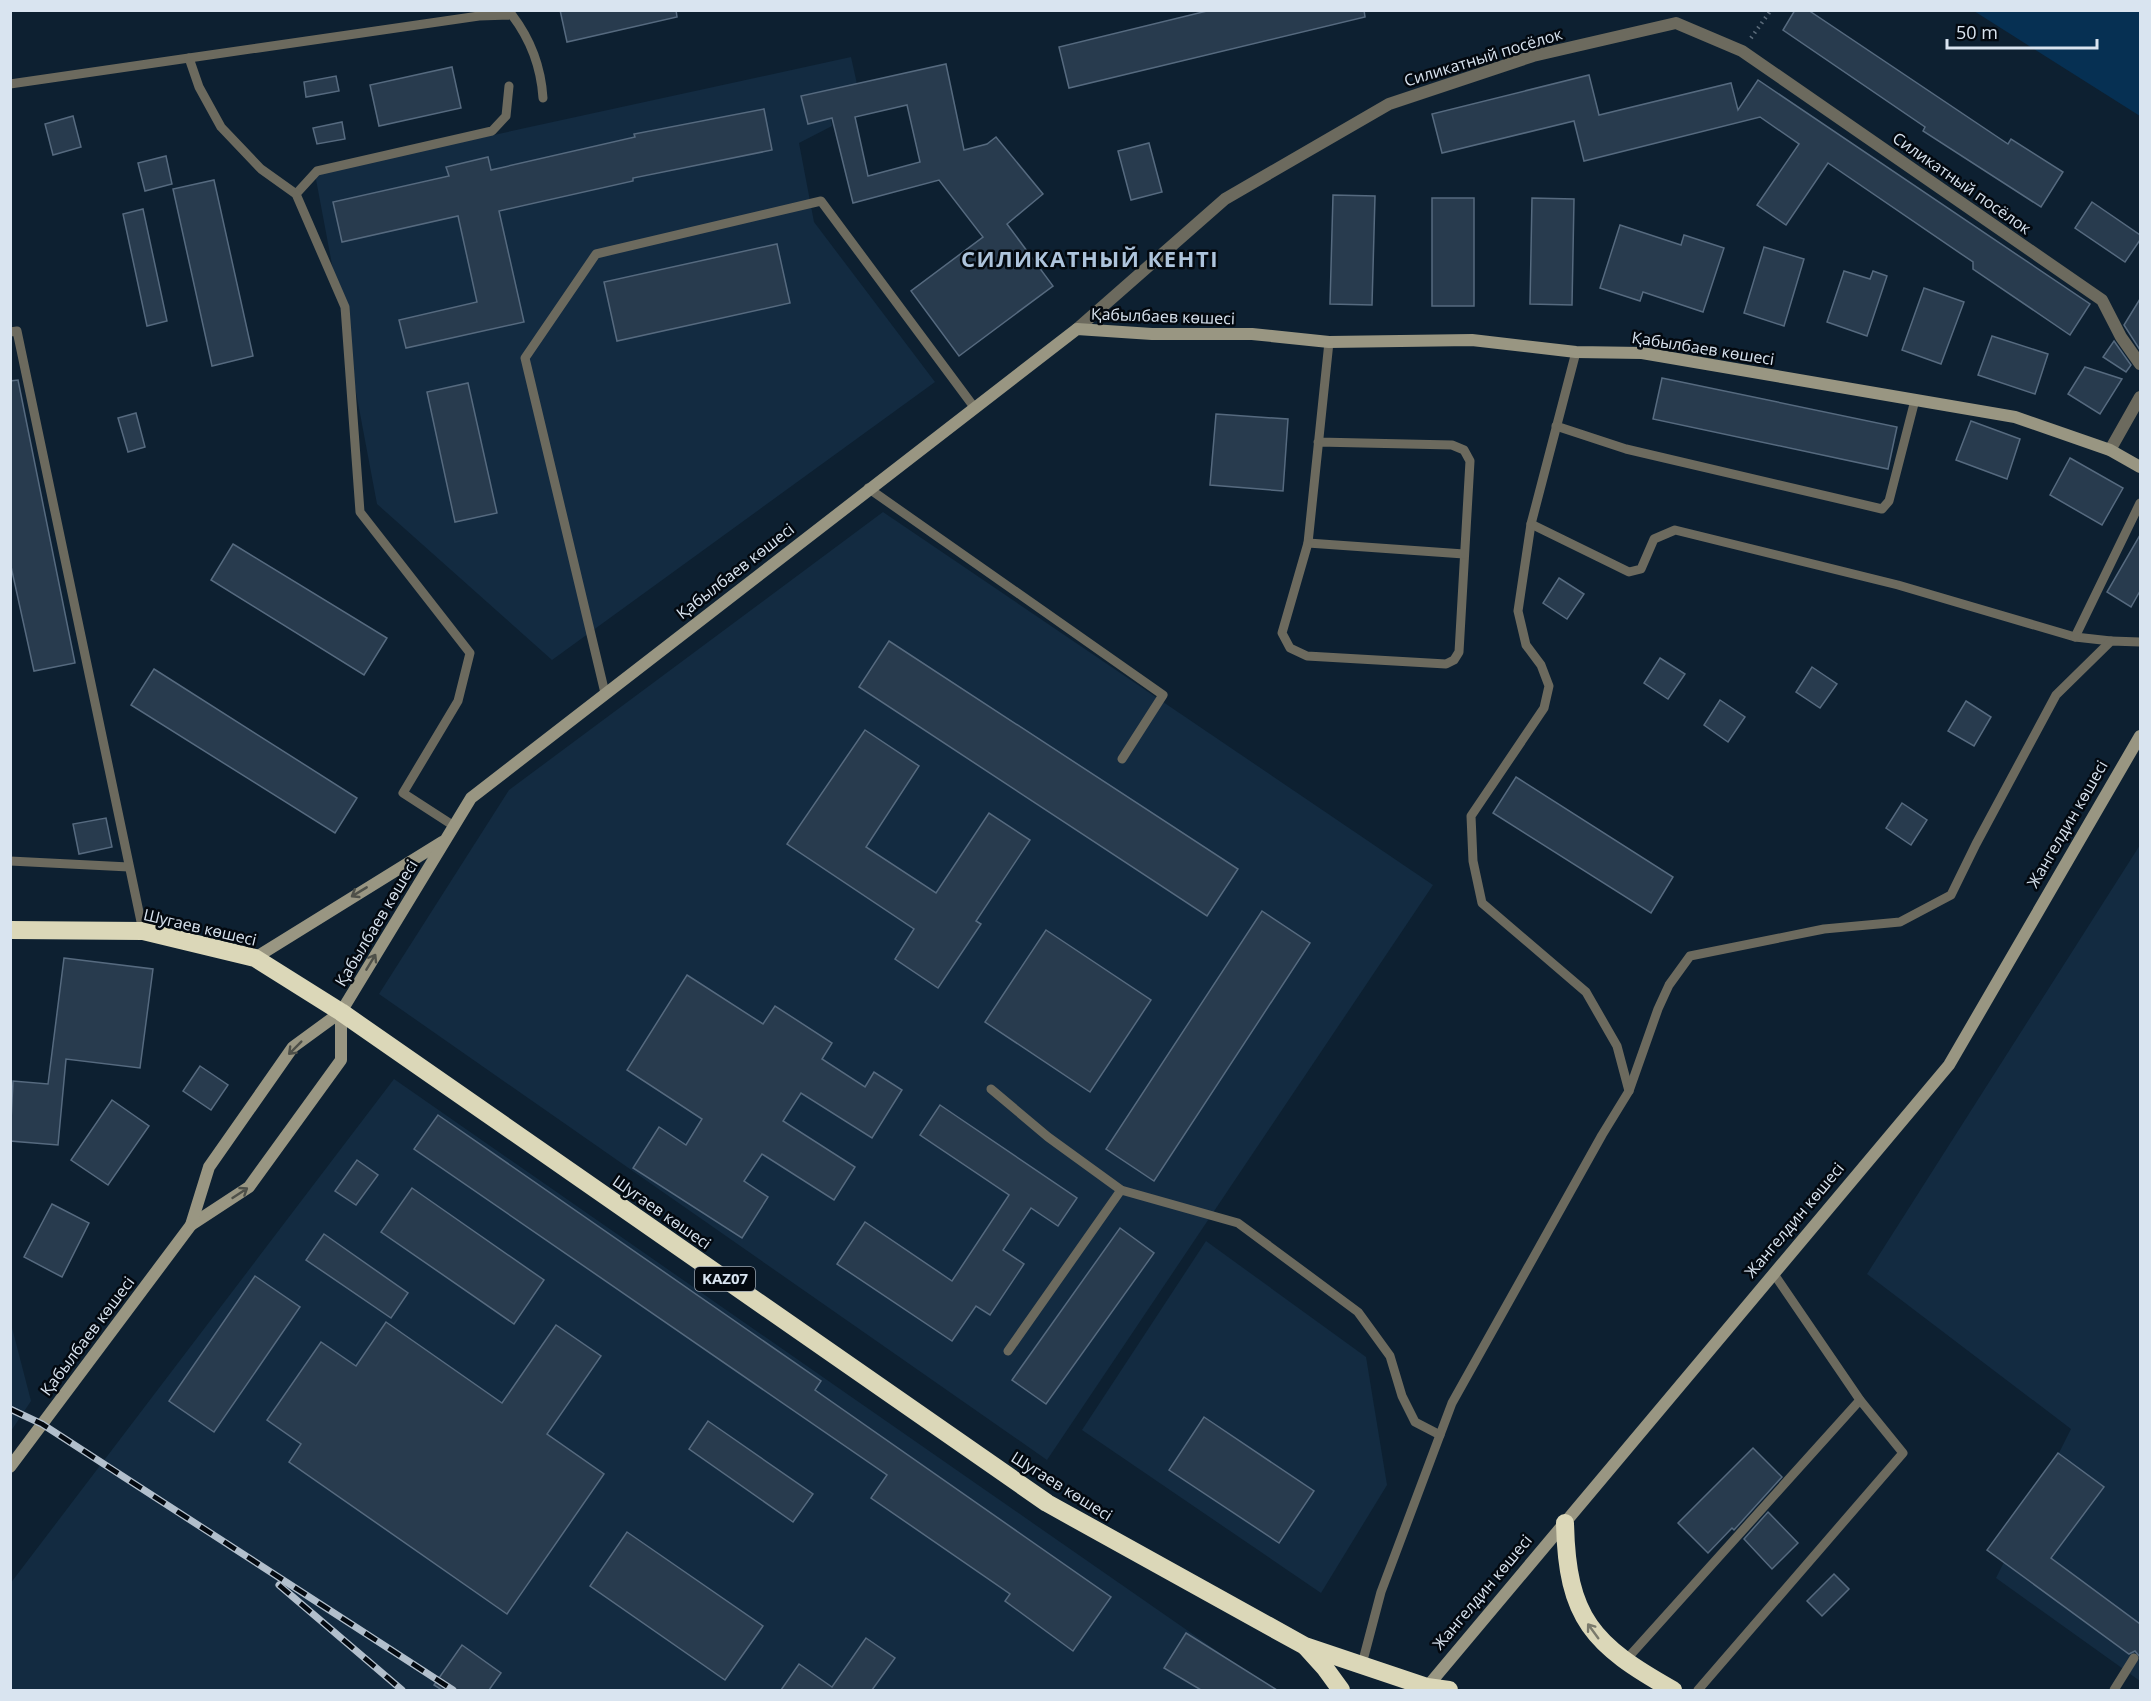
<svg xmlns="http://www.w3.org/2000/svg" width="2151" height="1701" font-family="'Open Sans',sans-serif">
	<style>
		.built { fill: #132b41 }
		.green { fill: #063053 }
		.building { fill: #283b4e; stroke: #566a7f; stroke-width: 1.5; fill-rule: evenodd }
		.lines { fill: none; stroke-linecap: round; stroke-linejoin: round }
		.path { stroke: #5b6b7a; stroke-width: 4; stroke-dasharray: 1.5 4.5; stroke-linecap: butt }
		.lane { stroke: #6c6a5e; stroke-width: 9 }
		.street { stroke: #6c6a5e; stroke-width: 12 }
		.secondary { stroke: #999682; stroke-width: 12 }
		.highway { stroke: #dbd7b8; stroke-width: 18 }
		.rail-casing { stroke: #b2bfcc; stroke-width: 7 }
		.rail { stroke: #030910; stroke-width: 4.5; stroke-dasharray: 14; stroke-linecap: butt }
		.oneway { stroke: #4e5049 }
		.oneway2 { stroke: #7a7a6c }
		.labels { text-anchor: middle; stroke-width: 5; stroke-linejoin: round; paint-order: stroke }
		.shield { fill: #030910; stroke: #99a2ad; stroke-width: 1.5 }
		.shield-label { font-size: 15px; font-weight: bold; fill: #d9e4f0 }
		.street-label { font-size: 16px; fill: #d9e4f0; stroke: #030910 }
		.district-label { font-size: 22px; font-weight: bold; letter-spacing: 1.5px; fill: #aec4dc; stroke: #030910 }
	</style>
	<rect width="100%" height="100%" fill="#0d2031"/>
	<g class="built">
		<path d="M851,57l6,27 -31,7 6,35 -33,17 15,79 121,160 -383,278 -175,-156 -62,-330z"/>
		<path d="M883,512l550,373 -386,575 -668,-466 130,-204z"/>
		<path d="M2140,845v836l-144,-103 75,-149 -204,-155z"/>
		<path d="M394,1079l879,611h-1262l-1,-106z"/>
		<path d="M1206,1241l160,116 21,128 -66,108 -239,-163z"/>
		<path d="M10,1320l21,81 -20,30h-1z"/>
	</g>
	<path class="green" d="M1974,11h166v105z"/>
	<g class="building">
		<path d="M560,10h116l1,7 -110,25z"/>
		<path d="M1211,10h153l1,7 -296,71 -10,-41z"/>
		<path d="M1795,10h13l200,134 3,-5 52,33 -22,35 -118,-76 2,-4 -142,-97z"/>
		<path d="M946,64l18,86 23,-6 9,-7 47,57 -36,30 46,62 -94,70 -48,-65 72,-54 -44,-57 -86,23 -21,-85 -24,6 -7,-28zM907,105l13,57 -52,14 -13,-59z"/>
		<path d="M452,67l9,41 -82,18 -9,-41z"/>
		<path d="M1589,75l10,40 132,-32 7,27 20,-30 332,224 -20,31 -97,-66v-7l-145,-99 -42,62 -29,-20 42,-61 -39,-27 -176,44 -10,-40 -132,32 -10,-39z"/>
		<path d="M336,76l3,15 -33,6 -2,-15z"/>
		<path d="M764,109l8,41 -139,28v3l-134,30 25,111 -118,26 -7,-28 78,-18 -19,-86 -116,26 -9,-40 116,-26 -3,-9 42,-10 3,13 144,-33 -1,-3z"/>
		<path d="M73,116l8,31 -28,8 -8,-31z"/>
		<path d="M342,122l3,17 -28,5 -4,-16z"/>
		<path d="M1149,143l13,49 -31,8 -13,-49z"/>
		<path d="M166,156l6,28 -27,7 -7,-28z"/>
		<path d="M214,180l39,176 -41,10 -39,-177z"/>
		<path d="M1333,195l42,1 -3,109 -42,-1z"/>
		<rect x="1432" y="198" width="42" height="108"/>
		<path d="M1532,198l42,1 -2,106 -42,-1z"/>
		<path d="M2092,202l48,33v5l-15,22 -50,-34z"/>
		<path d="M143,209l24,112 -20,5 -24,-112z"/>
		<path d="M1620,225l61,20 3,-10 40,13 -21,64 -60,-20 -3,9 -40,-13z"/>
		<path d="M777,244l13,59 -173,38 -13,-59z"/>
		<path d="M1764,247l40,12 -20,67 -40,-13z"/>
		<path d="M1844,271l26,8 3,-8 14,5 -20,60 -40,-14z"/>
		<path d="M1924,288l40,14 -23,62 -39,-14z"/>
		<path d="M2140,299v51l-16,-25z"/>
		<path d="M1992,336l56,18 -13,40 -57,-19z"/>
		<path d="M2114,341l17,24 -5,7 -23,-15z"/>
		<path d="M2085,367l37,12 -22,35 -32,-20z"/>
		<path d="M1662,378l235,49 -9,42 -235,-50z"/>
		<path d="M18,380l57,283 -41,8 -24,-109v-181z"/>
		<path d="M468,383l29,130 -42,9 -28,-130z"/>
		<path d="M136,413l9,34 -17,5 -10,-34z"/>
		<path d="M1216,414l72,5 -5,72 -73,-6z"/>
		<path d="M1971,421l49,18 -13,40 -51,-19z"/>
		<path d="M2070,458l53,30 -21,37 -52,-30z"/>
		<path d="M2140,535v56l-9,16 -24,-15z"/>
		<path d="M233,544l154,94 -23,37 -153,-95z"/>
		<path d="M1559,578l25,16 -17,25 -24,-16z"/>
		<path d="M889,641l349,228 -31,47 -348,-229z"/>
		<path d="M1660,658l25,16 -17,25 -24,-16z"/>
		<path d="M1812,667l25,17 -17,24 -24,-16z"/>
		<path d="M154,669l203,129 -22,35 -204,-128z"/>
		<path d="M1720,700l25,17 -17,25 -24,-17z"/>
		<path d="M1966,701l25,16 -17,29 -26,-15z"/>
		<path d="M865,730l54,36 -53,81 70,46 53,-80 41,27 -54,81 5,3 -43,64 -43,-29 19,-30 -127,-85z"/>
		<path d="M1516,777l157,100 -22,36 -158,-100z"/>
		<path d="M1902,803l25,17 -16,25 -25,-17z"/>
		<path d="M106,818l6,29 -33,7 -6,-30z"/>
		<path d="M1262,911l48,32 -156,238 -48,-32z"/>
		<path d="M1046,930l105,70 -61,92 -105,-70z"/>
		<path d="M64,958l89,11 -13,99 -74,-9 -8,86 -48,-4 3,-60 35,3z"/>
		<path d="M687,975l76,49 12,-18 57,37 -10,16 43,28 9,-15 28,18 -30,48 -71,-45 -18,28 72,46 -21,33 -72,-46 -18,27 24,16 -26,41 -109,-70 26,-41 27,18 16,-26 -75,-49z"/>
		<path d="M200,1066l28,19 -17,25 -28,-19z"/>
		<path d="M112,1100l37,26 -41,59 -37,-25z"/>
		<path d="M940,1105l137,93 -19,28 -27,-18 -28,42 21,14 -34,51 -14,-9 -24,35 -115,-77 28,-42 87,59 57,-86 -89,-60z"/>
		<path d="M438,1115l383,266 -6,9 296,207 -38,54 -68,-50 5,-7 -139,-96 16,-23 -473,-326z"/>
		<path d="M357,1160l21,15 -22,30 -21,-14z"/>
		<path d="M412,1188l132,92 -30,44 -133,-92z"/>
		<path d="M52,1204l37,19 -27,54 -38,-20z"/>
		<path d="M1120,1228l34,25 -108,151 -34,-24z"/>
		<path d="M324,1234l84,59 -17,25 -85,-58z"/>
		<path d="M255,1276l45,31 -86,125 -45,-31z"/>
		<path d="M386,1322l116,81 54,-78 45,31 -54,78 57,40 -97,140 -218,-152 12,-18 -34,-24 54,-78 35,24z"/>
		<path d="M1204,1417l110,74 -35,52 -110,-73z"/>
		<path d="M708,1421l105,73 -20,28 -104,-73z"/>
		<path d="M1753,1448l29,29 -48,53 -2,-2 -24,25 -30,-30z"/>
		<path d="M2058,1453l46,34 -53,71 89,66v33l-5,-6 -6,3 -142,-104z"/>
		<path d="M1768,1512l30,31 -26,26 -28,-30z"/>
		<path d="M627,1532l136,94 -38,54 -135,-94z"/>
		<path d="M1834,1574l15,15 -27,27 -15,-15z"/>
		<path d="M1186,1633l91,57h-76l-37,-22z"/>
		<path d="M866,1638l29,20 -23,32h-91l18,-26 33,23z"/>
		<path d="M462,1645l39,28 -12,17h-47l-8,-5z"/>
	</g>
	<g class="lines">
		<path class="path" d="M1751,38l20,-28"/>
		<g class="lane">
			<path d="M10,84l179,-26"/>
			<path d="M296,194l21,-23 175,-40 14,-15 3,-30"/>
			<path d="M10,332l7,-1 126,600"/>
			<path d="M1576,352l-45,172 -13,87 8,34 15,20 8,21 -5,22 -73,108 2,45 9,42 104,89 31,54 12,45"/>
			<path d="M1556,426l70,23 256,60 7,-8 26,-101"/>
			<path d="M1318,442l134,3 12,5 6,11 -11,191 -5,8 -8,4 -139,-8 -17,-8 -8,-15 26,-90 21,-201"/>
			<path d="M868,488l295,207 -41,64"/>
			<path d="M1531,524l98,48 12,-3 13,-30 21,-9 223,55 177,52 36,4"/>
			<path d="M1308,543l156,11"/>
			<path d="M2075,637l65,-134"/>
			<path d="M605,693l-80,-335 71,-104 225,-53 153,206"/>
			<path d="M454,826l-51,-33 55,-92 12,-48 -110,-141 -15,-205 -49,-113 -35,-25 -40,-42 -22,-40 -10,-29 290,-42 33,-1c19,25 29,52 31,83"/>
			<path d="M10,861l119,6"/>
			<path d="M991,1089l57,48 73,53 117,33 120,89 32,44 12,40 13,26 25,13"/>
			<path d="M1008,1351l113,-161"/>
			<path d="M1625,1661l235,-261"/>
			<path d="M1362,1664l19,-72 71,-189 150,-268 27,-44 29,-82 11,-24 21,-29 134,-27 76,-7 51,-27 25,-51 80,-149 55,-54 29,1"/>
			<path d="M1698,1690l205,-237 -43,-53 -86,-126"/>
			<path d="M2114,1690l20,-32"/>
		</g>
		<g class="street">
			<path d="M1077,329l148,-130 164,-95 144,-48 143,-33 66,28 360,249 19,37 19,27"/>
			<path d="M2110,450l30,-53"/>
		</g>
		<g class="secondary">
			<path d="M255,958l187,-116"/>
			<path d="M191,1225l58,-38 92,-127v-48"/>
			<path d="M10,1467l181,-242 18,-58 84,-120 48,-35 130,-214 606,-469 75,5h100l77,8 143,-2 104,12 66,1 373,64 95,33 30,17"/>
			<path d="M1427,1687l522,-622 191,-329"/>
		</g>
		<g class="highway">
			<path d="M10,930l133,1 112,27 86,54 706,491 258,143 122,41 22,3"/>
			<path d="M1565,1523c2,96 28,122 108,167"/>
			<path d="M1306,1647l19,21 16,22"/>
		</g>
		<defs>
			<g id="rail">
				<path d="M10,1409l32,15 411,266"/>
				<path d="M279,1585l123,105"/>
			</g>
		</defs>
		<use href="#rail" class="rail-casing"/>
		<use href="#rail" class="rail"/>
	</g>
	<defs><path id="oneway-shaft" d="M-6 0H5M1.5-3L5.5 0L1.5 3" fill="none" stroke-width="1.6" stroke-linecap="round" stroke-linejoin="round" transform="scale(1.5)"/></defs>
	<g class="oneway">
		<use href="#oneway-shaft" transform="translate(359 892) rotate(149)"/>
		<use href="#oneway-shaft" transform="translate(371 962) rotate(-59)"/>
		<use href="#oneway-shaft" transform="translate(295 1048) rotate(135)"/>
		<use href="#oneway-shaft" transform="translate(240 1193) rotate(-33)"/>
	</g>
	<use class="oneway2" href="#oneway-shaft" transform="translate(1593 1631) rotate(-126)"/>
	<g class="labels">
		<rect class="shield" x="695" y="1267" width="60" height="24" rx="4.5"/>
		<g class="shield-label">
			<text x="725" y="1284">KAZ07</text>
		</g>
		<g class="street-label">
			<text transform="translate(1483 57) rotate(-17)" y="6">Силикатный посёлок</text>
			<text transform="translate(1962 183) rotate(35)" y="6">Силикатный посёлок</text>
			<text transform="translate(1163 316) rotate(2)" y="6">Қабылбаев көшесі</text>
			<text transform="translate(1703 348) rotate(9)" y="6">Қабылбаев көшесі</text>
			<text transform="translate(735 571) rotate(-38)" y="6">Қабылбаев көшесі</text>
			<text transform="translate(2067 824) rotate(-60)" y="6">Жангелдин көшесі</text>
			<text transform="translate(376 923) rotate(-59)" y="6">Қабылбаев көшесі</text>
			<text transform="translate(200 927) rotate(13)" y="6">Шугаев көшесі</text>
			<text transform="translate(662 1212) rotate(35)" y="6">Шугаев көшесі</text>
			<text transform="translate(1794 1220) rotate(-50)" y="6">Жангелдин көшесі</text>
			<text transform="translate(87 1336) rotate(-53)" y="6">Қабылбаев көшесі</text>
			<text transform="translate(1062 1486) rotate(32)" y="6">Шугаев көшесі</text>
			<text transform="translate(1482 1592) rotate(-50)" y="6">Жангелдин көшесі</text>
		</g>
		<g class="district-label">
			<text x="1090" y="267">СИЛИКАТНЫЙ КЕНТІ</text>
		</g>
	</g>
	<rect width="2151" height="1701" fill="none" stroke="#d9e4f0" stroke-width="24"/>
	<path d="M1947 39v9h150v-9" fill="none" stroke="#d9e4f0" stroke-width="3"/>
	<text x="1956" y="39" font-size="18" fill="#d9e4f0" stroke="#030910" stroke-width="4.5" paint-order="stroke">50 m</text>
</svg>
